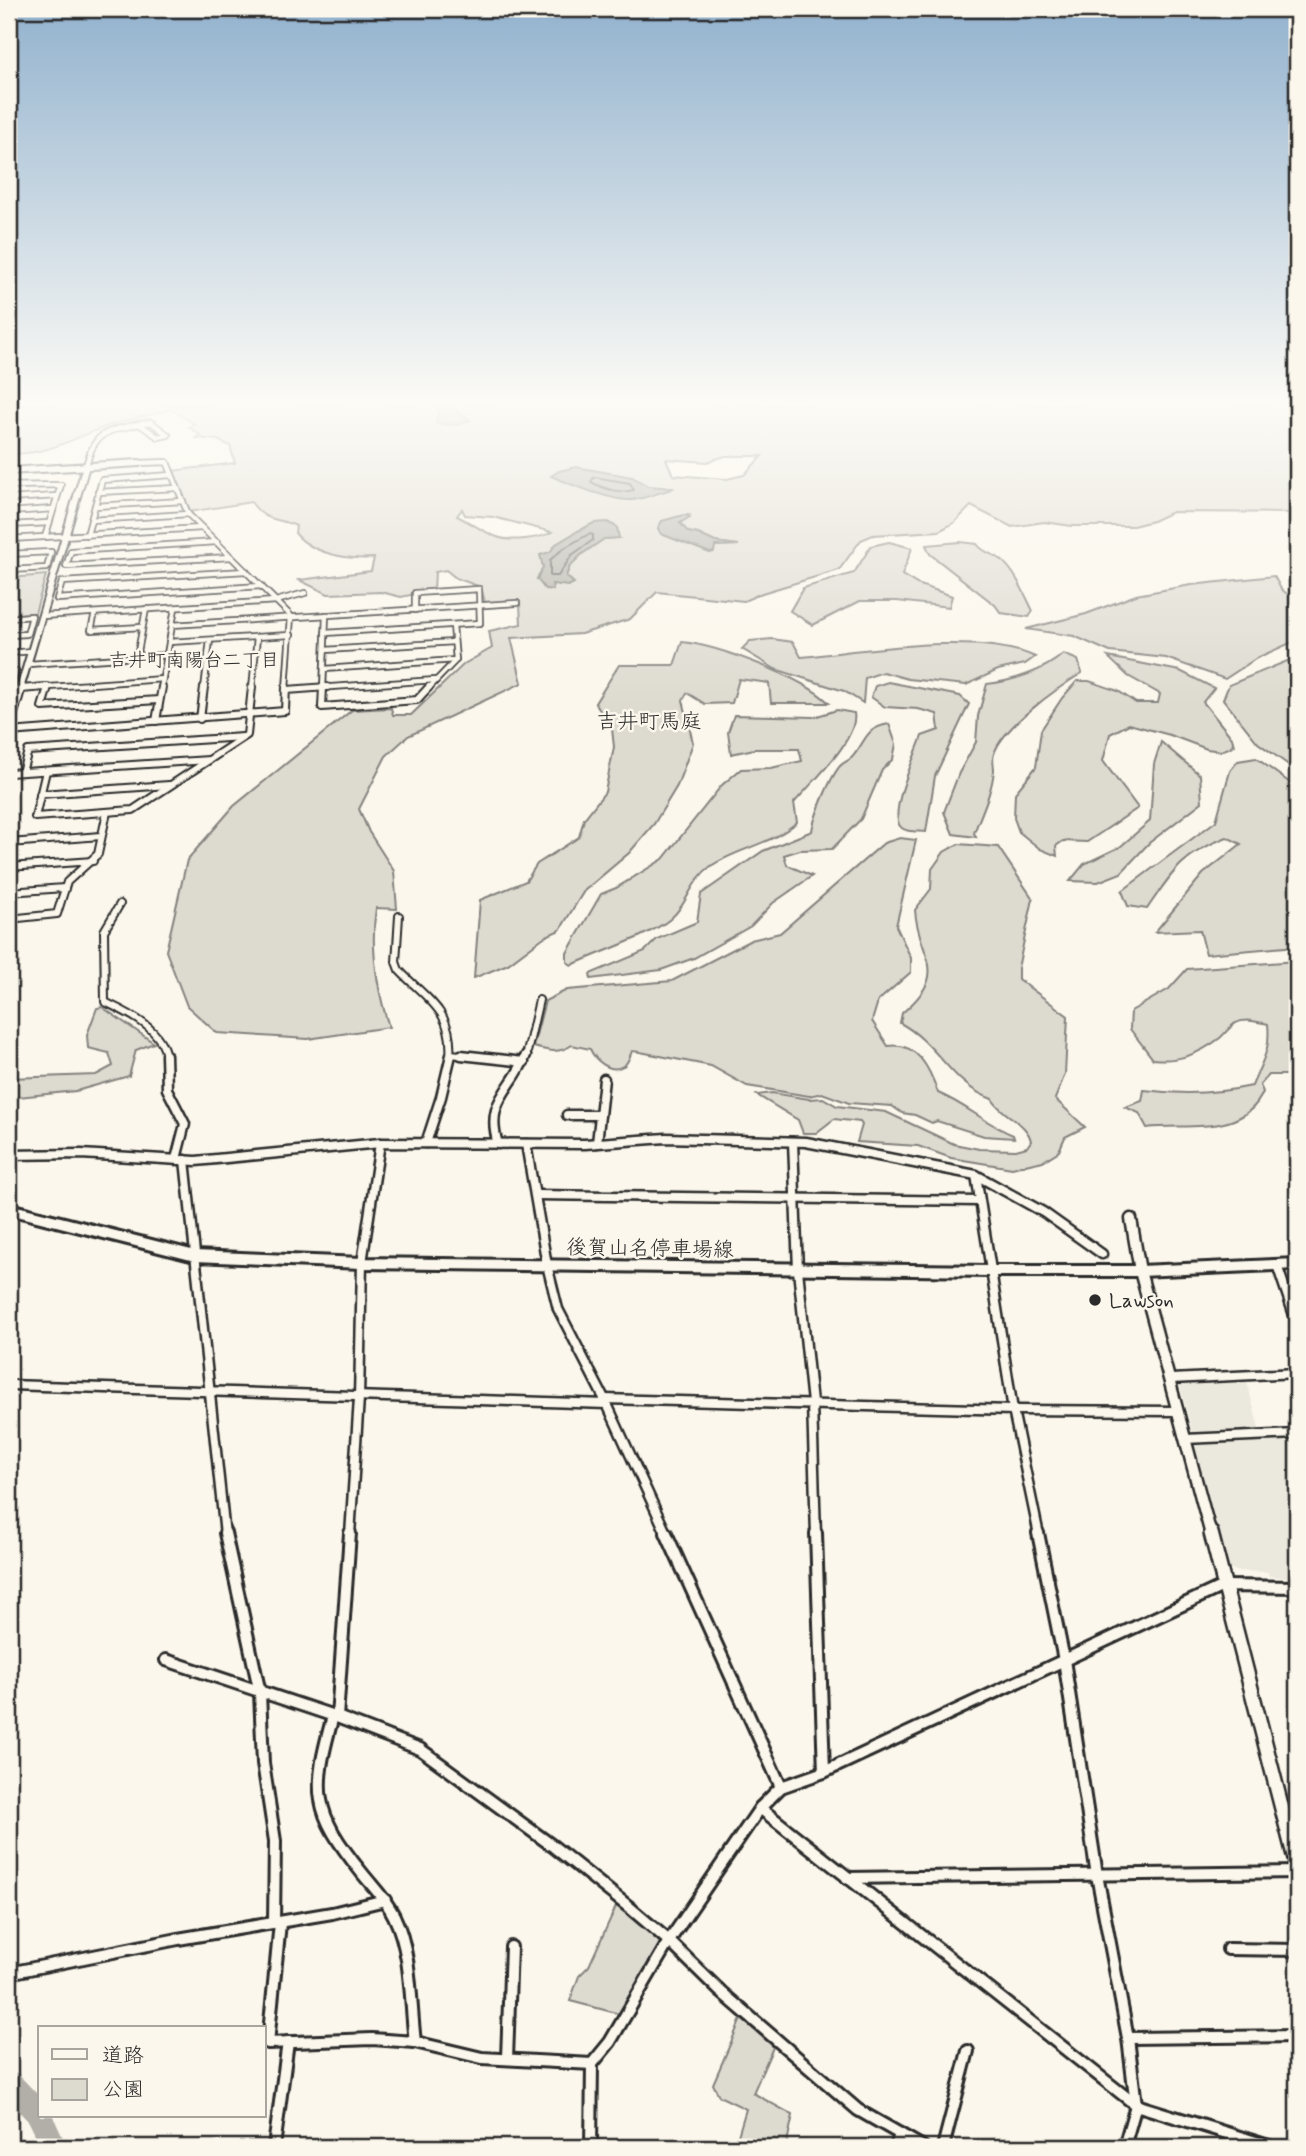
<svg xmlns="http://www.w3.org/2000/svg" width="1306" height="2156" font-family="Mynerve,'Klee One',sans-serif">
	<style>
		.built { fill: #ebe8de }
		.green { fill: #dddad0; stroke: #84827e; stroke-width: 2; fill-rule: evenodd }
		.water { fill: #b1afa7; stroke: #7b7a75; stroke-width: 2 }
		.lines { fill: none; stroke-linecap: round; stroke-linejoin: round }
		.shore { stroke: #61605d; stroke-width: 2 }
		.river { fill: #b1afa7; fill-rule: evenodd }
		.minor-far3-casing { stroke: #2b2b2b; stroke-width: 8 }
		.minor-far2-casing { stroke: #2b2b2b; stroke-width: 10 }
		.minor-far1-casing { stroke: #2b2b2b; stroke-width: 13 }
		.minor-casing { stroke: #2b2b2b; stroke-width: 16 }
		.tertiary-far3-casing { stroke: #2b2b2b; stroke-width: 10 }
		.tertiary-far2-casing { stroke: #2b2b2b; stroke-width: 12 }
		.tertiary-far1-casing { stroke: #2b2b2b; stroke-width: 15 }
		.tertiary-casing { stroke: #2b2b2b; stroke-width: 18 }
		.secondary-casing { stroke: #2b2b2b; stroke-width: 16 }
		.minor-far3 { stroke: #fbf7ec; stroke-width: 4.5 }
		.minor-far2 { stroke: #fbf7ec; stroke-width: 6 }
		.minor-far1 { stroke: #fbf7ec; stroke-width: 8 }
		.minor { stroke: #fbf7ec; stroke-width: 10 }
		.tertiary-far3 { stroke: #fbf7ec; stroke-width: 6 }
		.tertiary-far2 { stroke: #fbf7ec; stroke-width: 8 }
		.tertiary-far1 { stroke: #fbf7ec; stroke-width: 10 }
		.tertiary { stroke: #fbf7ec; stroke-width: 13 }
		.secondary { stroke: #fbf7ec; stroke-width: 10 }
		.poi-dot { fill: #2b2b2b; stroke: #fbf7ec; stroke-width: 2.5 }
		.labels { text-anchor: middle; stroke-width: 5; stroke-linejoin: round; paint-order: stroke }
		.far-neighbourhood-label { font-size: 19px; fill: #2b2b2b; stroke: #fbf7ec }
		.far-quarter-label { font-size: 21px; fill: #2b2b2b; stroke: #fbf7ec }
		.street-label { font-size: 21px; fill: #2b2b2b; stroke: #fbf7ec }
		.poi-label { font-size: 21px; fill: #2b2b2b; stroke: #fbf7ec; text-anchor: start }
	</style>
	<rect width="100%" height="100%" fill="#fbf7ec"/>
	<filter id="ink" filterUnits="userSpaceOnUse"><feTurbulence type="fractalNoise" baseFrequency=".0143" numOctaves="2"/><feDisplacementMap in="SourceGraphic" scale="14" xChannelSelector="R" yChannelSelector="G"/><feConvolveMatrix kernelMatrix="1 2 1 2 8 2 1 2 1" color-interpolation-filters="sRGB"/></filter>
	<g filter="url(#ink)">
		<g class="built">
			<path d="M1246,1379l14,53 -67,2 -14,-52z"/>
			<path d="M1297,1438v140l-28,-2 -1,-4 -32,-1 -8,-4 -34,-125z"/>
		</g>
		<g class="green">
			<path d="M9,405h1288v108l-125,-1 -19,9 -20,5h-61l-28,-4 -32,5 -41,-21 -17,17 -15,8 -66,4 -12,5 -22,30 -77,23 -18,8 -87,-9 -27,27 -49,15 -70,4 11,45 -114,53 -22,20 -27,53 10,23 25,39 3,38 -21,-1c-6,40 1,81 13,119l-81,12 -91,-6 -30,-27 -21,-55 21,-91 47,-54 118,-96 39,-2 2,7h18l53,-51 28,-16 -3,-17 32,-7 -1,-20 -35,-2 -4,-15 -25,-9 -10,-8 -11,2 -1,18 -33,7 -20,-5 -53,2 -29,-14 72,-9 3,-13c-26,2 -62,-4 -79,-25l1,-7c-21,-9 -30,-3 -45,-24l-62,10 -17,-41 63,-8 -5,-17 -12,-6 -22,-2 4,-3 -11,-8 5,-3 -23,-15c-24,7 -50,12 -74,21 -33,13 -51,24 -88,24zM725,456h37l-18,19 -17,4 -54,-4 -7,-16 41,3zM462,509l3,6 28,2 59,15c-12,7 -42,10 -55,5 -14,-5 -27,-15 -40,-21zM684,515h5l-9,8 8,9 10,2 17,8 24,3 -24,1 -5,7 -49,-19 -3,-6 4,-7zM594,523l25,15 -15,1 -22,15 -12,12 -4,10 7,7 -5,2 -16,-1v5l-15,-10 20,-35z"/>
			<path d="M889,542l23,6 -10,27 15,9 35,12 -3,11 -52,-6h-37l-47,24 -23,-14 13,-23 51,-15 17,-27z"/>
			<path d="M960,542l17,2c6,9 15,9 23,15 15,11 25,36 33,52l-4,6 -28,-4 -6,-8 -65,-51 -4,-9z"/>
			<path d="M46,575l-11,38 -26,1v-36z"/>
			<path d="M1274,576l7,13 16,13v38l-40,18 -32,21 -59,-21 -56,-6 -36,-16 -48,-7 60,-15 50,-19 55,-10z"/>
			<path d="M772,639l21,3 8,15c62,-6 178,-26 234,0l-10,7 -27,6 -32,15 -58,-6 -25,-7 -18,6 -2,25 -19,-12 -69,-22 -33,-20 8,-8z"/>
			<path d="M682,642c37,4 121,35 147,61h-58l-2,-20 -30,-4 -7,24 -27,1 -18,-11 -4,7 10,43 -16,43 -23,38 -25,29 -45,38 -24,39 -16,7 -36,27 -34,14 6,-78 46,-19 11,-17 42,-27 5,-18 21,-27 9,-45 -2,-18 -17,-26 24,-38h55z"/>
			<path d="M1063,654l15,6 4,13c-23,14 -80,54 -88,81 -2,4 0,11 0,16 -2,22 -12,42 -20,63l2,4 -23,-3 -9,-22 15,-39 17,-31 2,-26 9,-32c26,-3 57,-13 76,-30z"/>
			<path d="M1108,657l72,14 34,17 -11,14 29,36 2,8 -13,5 -14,-2 -37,-14 -41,-11 -19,10 -7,27 35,47 -51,34 -24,-1 -7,5 1,10 -17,-7 -21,-17 -5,-14 1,-25 21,-26 5,-37 21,-32 15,-17h12l29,10 18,12h22l2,-9 -32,-18z"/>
			<path d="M1297,657v114l-39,-28 -35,-44 6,-14z"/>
			<path d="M888,682l72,14 9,8 -34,72 -9,56c-8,-1 -21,1 -26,-6 -11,-15 16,-72 22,-90l17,-6 -2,-16 -19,-5 -33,-2 -14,-10 4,-11z"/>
			<path d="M837,710l17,3c5,26 -43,70 -60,90l3,19c-24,22 -59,26 -86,44 -21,15 -23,39 -42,54 -20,16 -71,33 -97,45l-5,-3v-9l34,-59 15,-6 47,-29 59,-74 19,-16 30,-1 31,-7 -3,-12h-45l-23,5 -3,-22 6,-17 80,2z"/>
			<path d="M889,724l7,20 -3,15 -11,11 -21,49 -29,30 -32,1 -16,5 3,10 25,11 -39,27 -22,23 -57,32 -33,12 -70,9 -1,-5 55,-23 12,-12 40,-17 4,-28 62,-43 49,-20c2,-14 19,-56 29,-66 4,-4 10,-5 13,-10 14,-17 10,-26 35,-31z"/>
			<path d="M1161,742l39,33 2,27 -53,41 -28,30 -23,9 -28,-1 14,-17 36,-17 30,-26 4,-57z"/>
			<path d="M1256,758l41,30v158l-91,8 -6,-24 -45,2 48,-58 38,-30 -14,-7c-44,17 -54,34 -80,72l-19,-3 -6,-15 94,-70 14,-50 8,-10z"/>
			<path d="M900,838l16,2 -20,86 15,32v14l-33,29 -6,20 16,25c29,-5 42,23 50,47 27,11 48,31 75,42l1,3 -30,-2 -47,-15 -5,2 -17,-8 -13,-2 -10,-7 -43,-3 -27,-10 -13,3 -62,-10 -36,-20 -71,-14 -8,-1c-2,5 -4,13 -9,15 -13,8 -28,-6 -33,-17l-18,-4c-13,9 -24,6 -39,2l12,-46 22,-11 105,-9 79,-41 29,-7 104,-90z"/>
			<path d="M958,844l40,3 35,52 -15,69v11l50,37 -3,58 -10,25 30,28 -20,10 -6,14 -16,10 -31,7 -61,-10 -33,-12 -61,-4 5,-17 -2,-3 -26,-3 -18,14h-13l-5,-13 -41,-25 15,-2 37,6 14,-1 14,8 49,6 68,32 25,5 37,1 11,-3 4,-6c-4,-19 -27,-23 -39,-42 -41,-14 -53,-55 -92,-76l2,-10c51,-43 16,-54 13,-103l16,-21 1,-20 12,-17z"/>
			<path d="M1297,961v114h-28l-9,10 3,7c-19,45 -77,31 -116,36l-8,-15 -14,-6 17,-6 2,-11c38,5 71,4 108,-4 9,-24 19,-34 16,-62 -10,-2 -23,-6 -32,-1 -6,3 -11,11 -16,15 -21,16 -41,24 -67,21l-23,-30 1,-18 38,-22 18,-20z"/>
			<path d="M102,1007l52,36 -18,7 -7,26 -53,15 -67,7v-20l87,-3 17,-9 -4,-13 -21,-5 -1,-13 10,-27z"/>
			<path d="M618,1902l48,40 -46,72 -50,-13 9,-25 10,-10z"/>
			<path d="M741,2019l33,26 -21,48 40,22 -7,32h-56l5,-1 11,-37 -27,-13 -6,-12z"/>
		</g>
		<g class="water">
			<path d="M434,405h15l21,15 -12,5 -21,-1 -1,-6 4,-5z"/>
			<path d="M576,467l56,10 16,9 26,2c-13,4 -30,11 -43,12 -19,1 -62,-16 -80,-24l8,-5z"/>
			<path d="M684,515l6,2 -10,6 8,9 10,2 17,8 24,3 -24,1 -1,6 -4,1 -49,-19 -3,-6 4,-7z"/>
			<path d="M607,522l10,5 2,11 -15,1 -22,15 -12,12 -4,10 8,7 -6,3 -16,-2 1,6 -8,-1 -8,-10 6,-12 -3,-12 10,-3 6,-8 22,-13 16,-8z"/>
		</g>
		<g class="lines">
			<g class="shore">
				<path d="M594,477l36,6 4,7c-15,4 -29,-1 -43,-8z"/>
				<path d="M589,534l4,1v5l-21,15 -14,21h-8v-16l14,-12z"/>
			</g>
			<path class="river" d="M9,2070l9,4 22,23v19h13l14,31h-26l-12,-25 -20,-21z"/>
			<defs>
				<g id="minor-far3">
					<path d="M151,422l17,13 -10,2 -19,-13z"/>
					<path d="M139,463l28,-1 21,52 103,102 -5,73"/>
					<path d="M86,466c9,-36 20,-34 53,-42"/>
					<path d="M9,486l52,-1 -16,52"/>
					<path d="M98,492l79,-4"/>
					<path d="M9,499l48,-3"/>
					<path d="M95,506l88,-5"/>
					<path d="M9,512l44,-3"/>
					<path d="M91,520l97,-6"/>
					<path d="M9,525l40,-2"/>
					<path d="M87,535l15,-55 70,-5"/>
					<path d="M9,539l193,-11"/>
					<path d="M217,542l-146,9 -5,15 165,-9"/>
					<path d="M9,554l42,-2 -4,16 -38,2"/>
					<path d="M246,571l-184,11 -5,17 204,-13"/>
					<path d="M95,613l-4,17 51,-3"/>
					<path d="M42,616l234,-15 29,-8"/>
					<path d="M9,618l23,-2 -5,18 -18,1"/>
					<path d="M172,625l345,-22"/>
					<path d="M325,633l155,-10 -1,-34 -64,4v17"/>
					<path d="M169,642l122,-7"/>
					<path d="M325,650l129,-8"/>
					<path d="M9,653l23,-2"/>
					<path d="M137,657l9,-48"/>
					<path d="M28,664l139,-9"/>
					<path d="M324,669l132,-9"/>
					<path d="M9,671h7l-6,18"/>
					<path d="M21,689l142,-10"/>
					<path d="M161,689l14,-81"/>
					<path d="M204,689l6,-49"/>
					<path d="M252,689l5,-52"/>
					<path d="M301,689l135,-9"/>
					<path d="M323,689l3,-74"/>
					<path d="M428,689l28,-29 -3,-35"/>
				</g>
				<g id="minor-far2">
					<path d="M48,687l-6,20 117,-7"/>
					<path d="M323,687l-1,20 95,-7 12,-13"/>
					<path d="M21,689l24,-2"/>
					<path d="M287,690l40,-3"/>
					<path d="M9,694l2,-7"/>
					<path d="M200,719l4,-32"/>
					<path d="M156,721l6,-34"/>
					<path d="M9,732l276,-21 1,-24"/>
					<path d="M46,771l-11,46 98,-7 114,-75 5,-48"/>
					<path d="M22,772l6,-21 215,-14"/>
					<path d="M9,773l200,-13"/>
					<path d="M40,794l129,-9"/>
					<path d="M9,843l92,-7"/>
					<path d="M9,867l84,-6"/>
					<path d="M9,892l55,-4"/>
					<path d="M120,904l-16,27 1,71c23,11 57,26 61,55"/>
					<path d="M399,916l-3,46 3,8c28,30 55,41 51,87"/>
					<path d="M9,919l48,-5 10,-32 31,-28 9,-42"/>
					<path d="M451,1054l26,3"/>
					<path d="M526,1057l13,-57"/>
				</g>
				<g id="minor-far1">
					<path d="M166,1055l1,34 18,35 -9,35"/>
					<path d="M461,1055l63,7"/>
					<path d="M567,1115h33"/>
					<path d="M793,1142l5,128 14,133 4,132"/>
					<path d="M426,1143l15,-46 10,-42"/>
					<path d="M597,1143l7,-64"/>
					<path d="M498,1144c-14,-44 15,-54 28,-89"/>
					<path d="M526,1144l21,121 11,44 49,95 60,131"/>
					<path d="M9,1155l72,-1 115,7 184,-18 205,1 81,-6 140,4 170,33 67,37 59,42"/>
					<path d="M185,1160l40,375"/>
					<path d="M976,1175l37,235 26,125"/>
					<path d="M536,1195l443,6"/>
					<path d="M1277,1265l20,59"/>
					<path d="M1171,1379l126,-6"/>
					<path d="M9,1385l598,19"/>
					<path d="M604,1399l409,11 164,1"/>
					<path d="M1185,1439l112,-5"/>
					<path d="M350,1535l9,-137 3,-135 18,-120"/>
				</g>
				<g id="minor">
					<path d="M225,1533l35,160 3,70 12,78 -1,82"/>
					<path d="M666,1533l115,254"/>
					<path d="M816,1533l8,239"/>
					<path d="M1038,1533l26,127 33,215 31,163 8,67 -12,42"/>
					<path d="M166,1660l171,57 83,32 134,98 75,60 40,34 51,50 138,119 65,37"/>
					<path d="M333,1716c-21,75 -21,95 29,157 11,14 24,26 32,43 18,37 16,86 21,126"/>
					<path d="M337,1717l13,-184"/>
					<path d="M760,1808l376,297 136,42"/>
					<path d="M847,1878l450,-6"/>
					<path d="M280,1923l-12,120 104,-4 43,3 67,16 110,6"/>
					<path d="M1228,1949l69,1"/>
					<path d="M9,1973l169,-34 154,-26 53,-13"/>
					<path d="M1128,2038l169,-2"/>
					<path d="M507,2058l4,-111"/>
					<path d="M274,2147l14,-105"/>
					<path d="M591,2147l1,-83 18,-22 59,-101 91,-133 21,-21 43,-15 399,-186 74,1"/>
					<path d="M896,2147l4,-13"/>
					<path d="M943,2147l25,-96"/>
				</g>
				<g id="tertiary-far3">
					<path d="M9,471l130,-8"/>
					<path d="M20,689l66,-223"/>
				</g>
				<path id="tertiary-far2" d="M9,727l12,-40"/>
				<path id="tertiary-far1" d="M1131,1219l9,52 71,264"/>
				<path id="tertiary" d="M1211,1533l86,334"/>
				<path id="secondary" d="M9,1209l186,47 167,7 628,8h150l157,-7"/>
			</defs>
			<use href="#minor-far3" class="minor-far3-casing"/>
			<use href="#minor-far2" class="minor-far2-casing"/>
			<use href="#minor-far1" class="minor-far1-casing"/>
			<use href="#minor" class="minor-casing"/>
			<use href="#tertiary-far3" class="tertiary-far3-casing"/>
			<use href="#tertiary-far2" class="tertiary-far2-casing"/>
			<use href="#tertiary-far1" class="tertiary-far1-casing"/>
			<use href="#tertiary" class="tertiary-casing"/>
			<use href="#secondary" class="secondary-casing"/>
			<use href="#minor-far3" class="minor-far3"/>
			<use href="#minor-far2" class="minor-far2"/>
			<use href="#minor-far1" class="minor-far1"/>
			<use href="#minor" class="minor"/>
			<use href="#tertiary-far3" class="tertiary-far3"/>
			<use href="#tertiary-far2" class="tertiary-far2"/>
			<use href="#tertiary-far1" class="tertiary-far1"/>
			<use href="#tertiary" class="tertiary"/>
			<use href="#secondary" class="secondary"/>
		</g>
	</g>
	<linearGradient id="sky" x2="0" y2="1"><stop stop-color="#92b2ce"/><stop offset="0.57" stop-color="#fdfbf6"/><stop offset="1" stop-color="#fdfbf6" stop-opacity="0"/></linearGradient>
	<rect width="1306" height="707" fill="url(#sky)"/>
	<circle class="poi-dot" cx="1095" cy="1300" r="7"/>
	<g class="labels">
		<g class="far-neighbourhood-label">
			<text x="194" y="666">吉井町南陽台二丁目</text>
		</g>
		<g class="far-quarter-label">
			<text x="649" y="728">吉井町馬庭</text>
		</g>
		<g class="street-label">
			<text transform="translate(650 1248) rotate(1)" y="7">後賀山名停車場線</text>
		</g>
		<g class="poi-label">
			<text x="1109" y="1307">Lawson</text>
		</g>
	</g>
	<rect width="1306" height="2156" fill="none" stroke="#fbf7ec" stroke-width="35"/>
	<rect x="18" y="18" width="1271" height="2121" fill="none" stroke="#2b2b2b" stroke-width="2.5" filter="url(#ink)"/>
	<rect x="38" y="2026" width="228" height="91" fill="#fbf7ec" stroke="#a8a59f" stroke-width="2"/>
	<rect x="52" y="2049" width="35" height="10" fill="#fbf7ec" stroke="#a8a59f" stroke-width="2"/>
	<text x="102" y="2062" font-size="21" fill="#2b2b2b">道路</text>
	<rect x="52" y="2079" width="35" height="21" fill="#dddad0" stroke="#a8a59f" stroke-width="2"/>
	<text x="102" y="2096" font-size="21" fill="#2b2b2b">公園</text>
</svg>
